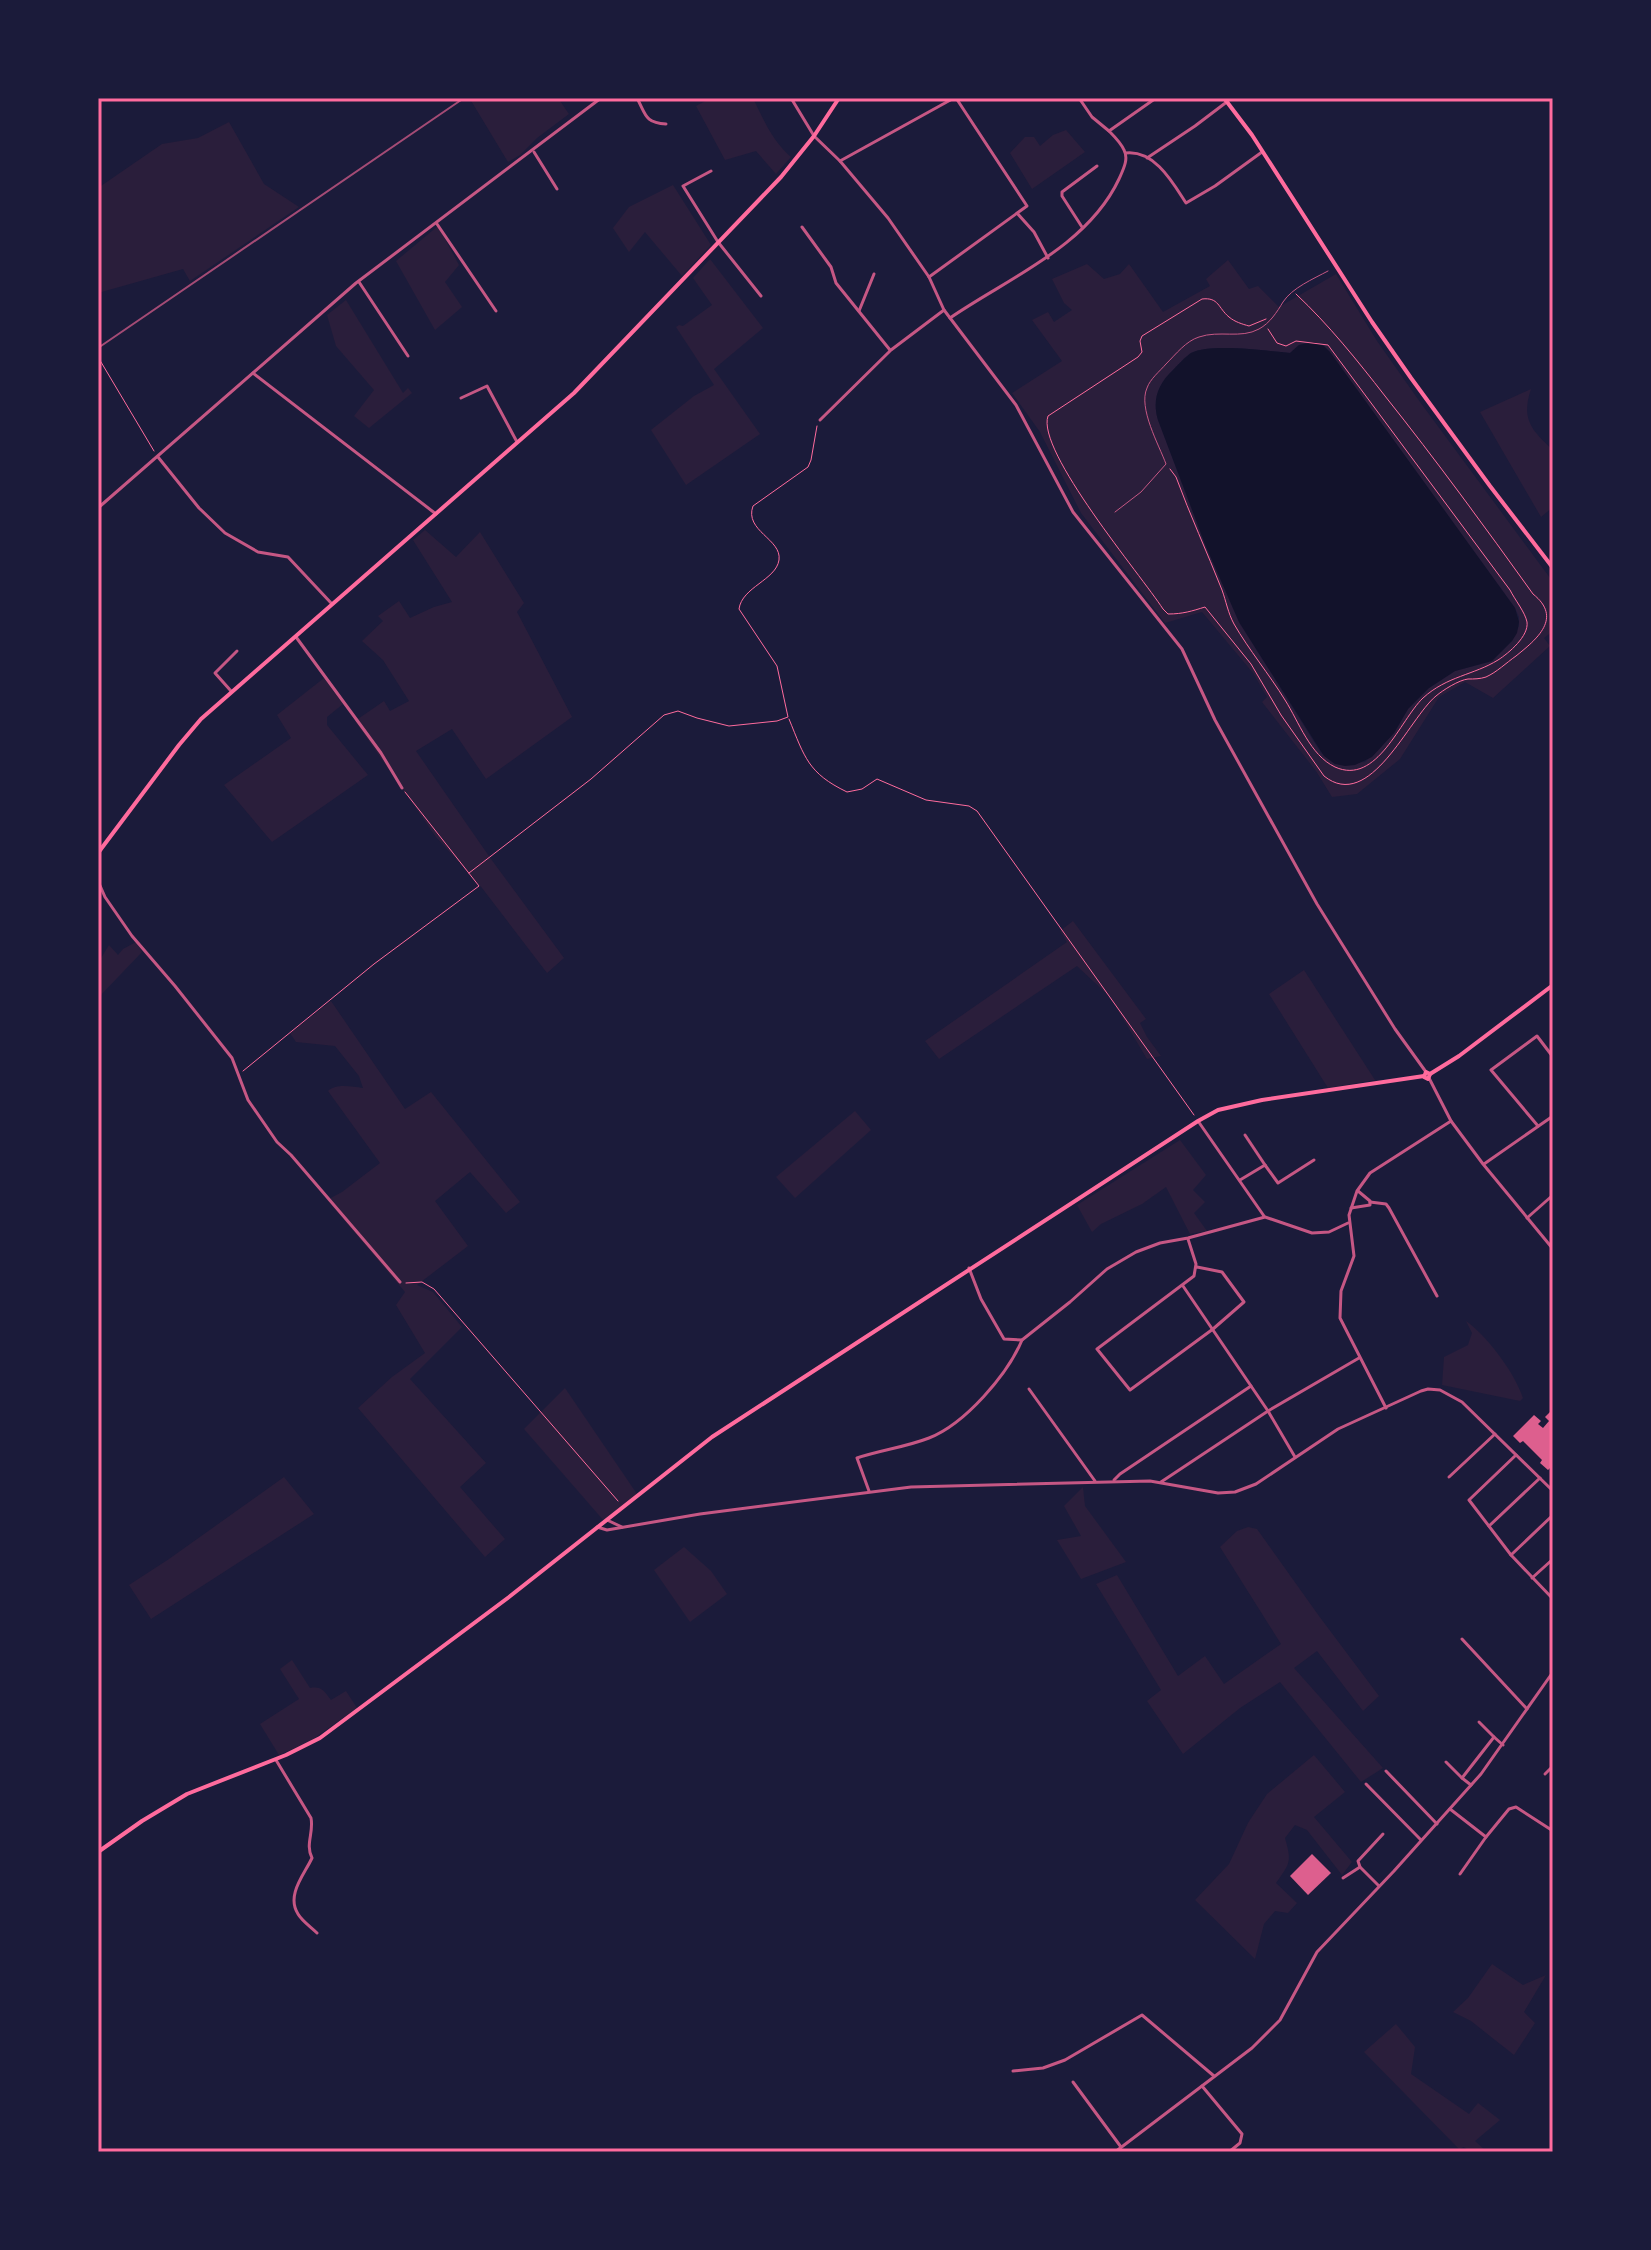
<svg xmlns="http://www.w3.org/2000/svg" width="1651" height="2250" font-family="Montserrat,sans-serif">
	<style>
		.green { fill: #2a1e3b; fill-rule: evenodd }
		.water { fill: #12122b }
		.building { fill: #dd5f8e }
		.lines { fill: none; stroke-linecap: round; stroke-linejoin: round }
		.path { stroke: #ff6b9d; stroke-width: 1 }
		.service { stroke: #c65784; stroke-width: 1 }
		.minor { stroke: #c65784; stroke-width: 3 }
		.tertiary { stroke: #c65784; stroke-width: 3 }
		.secondary { stroke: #ff6b9d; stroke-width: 4 }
		.rail { stroke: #a44b75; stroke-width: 2 }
		.neatline { fill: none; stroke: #ff6b9d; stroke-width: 3 }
	</style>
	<rect width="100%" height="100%" fill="#1b1b3a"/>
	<g class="green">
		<path d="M558,98l11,16 -32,24 -17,17 -12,7 -38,-63z"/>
		<path d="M711,98h42c10,21 20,44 38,59l-15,17 -20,-23 -31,9 -29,-54z"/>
		<path d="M229,122l35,62 35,23 -109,74 -7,-12 -85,24v-105l64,-44 36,-6z"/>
		<path d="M1066,130l19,22 -53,37 -22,-36 15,-16h9l6,9 13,-11z"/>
		<path d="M673,185l38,60 -29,31 -37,-44 -16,20 -16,-24 16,-21z"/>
		<path d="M438,226l21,39 -14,17 17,25 -27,23 -39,-69z"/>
		<path d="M710,259l53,69 -49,41 46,65 -74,51 -35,-55 43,-34 20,-11 -38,-58 3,-2 4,1 29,-21 -19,-27z"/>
		<path d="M1228,260l21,29 9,-3 21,21 57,-33 41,67 43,61 133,180v49l-9,7 6,8 -57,52 -28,-16 -26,15 -39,62 -43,35 -25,3 -16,-26 -54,-69 5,-5 -14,-24 -51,-61 -37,11 -84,-110 -41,-81 -28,-39 50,-32 -30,-41 16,-8 6,10 18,-12 -8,-7 -12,-24 35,-15 17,15 16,-5 9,-10 34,48 47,-26 -4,-7zM1308,342l13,2 8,7 186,257 4,9v9l-7,15 -20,20 -37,10 -26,17 -21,21 -14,24 -29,29 -30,2 -14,-11 -82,-131 -34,-78 -47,-124c-6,-20 0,-36 15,-50 5,-5 12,-13 18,-17 22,-10 75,-2 99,0l9,-8z"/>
		<path d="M346,300l57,93 5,-5 4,5 -43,35 -15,-12 20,-26 -38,-44 -9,-31z"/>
		<path d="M1531,389c-10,30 0,41 22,61v57l-12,10 -61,-105z"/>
		<path d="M425,530l31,27 24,-25 44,71 -7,9 55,105 -86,62 -34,-50 -36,22 75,108 73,99 -17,15 -65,-85 -46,-51 -81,-116 29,-20 6,10 19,-10 -26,-41 -21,-19 21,-20 -5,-5 21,-15 11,17 24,-11 18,-5 -39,-62z"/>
		<path d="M324,678l19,26 -16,13v8l41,50 -96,67 -48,-57 67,-47 -14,-23z"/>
		<path d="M1073,921l73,98 -6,4 7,14 14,19 -14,3 -37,-62 -33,-31 -138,93 -14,-18 142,-99 -7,-11z"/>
		<path d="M136,942l6,10 -44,46v-35l11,-18 9,10 5,-6z"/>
		<path d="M1304,970l71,110 -47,8 -59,-94z"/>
		<path d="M331,1001l74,108 26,-17 89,110 -14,11 -36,-41 -35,29 33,45 -51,39 16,7 29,35 -52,52 76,84 -26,24 45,52 -20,18 -127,-149 34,-31 33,-24 -29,-48 9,-13 -78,-92 15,-8 38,-29 -52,-72c9,-8 24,-4 35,-3l-4,-12 -24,-30 -39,-4 -6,-9z"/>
		<path d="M855,1111l16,19 -76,68 -19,-21z"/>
		<path d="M1180,1140l26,35 -13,15 12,12 -11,11 13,18 -17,3 -24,-47 -24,17 -41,20 -9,8 -15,-27z"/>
		<path d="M1466,1321c21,15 49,52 57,77l-3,3 -78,-16 2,-28 24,-12 4,-12z"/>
		<path d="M565,1388l72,106 -33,27 -80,-92z"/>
		<path d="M284,1477l30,37 -163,105 -22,-34 40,-26z"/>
		<path d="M1083,1487l2,19 41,56 -45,17 -24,-39 24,-4 -17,-30z"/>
		<path d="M1248,1527l9,2 62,87 60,80 -16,15 -46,-60 -23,17 89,100 -22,14 -81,-100 -40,26 -57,46 -36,-53 14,-11 -65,-106 21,-9 61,101 27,-20 19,28 57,-40 -61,-97 17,-16z"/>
		<path d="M684,1547l27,24 16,23 -37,28 -36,-52z"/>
		<path d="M292,1660l18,28c12,-2 14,3 21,12l15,-9 11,17 -48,34 -30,13 -19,-31 39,-25 -19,-30z"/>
		<path d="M1314,1755l31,37 -31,25 38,45 -10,13 -35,-45 -12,-5 -10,13c7,24 5,25 -9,45l21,20 -9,10 -13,-2 -11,13 -9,35 -60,-59 34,-36 19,-41 19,-29z"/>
		<path d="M1492,1964l31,21 23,-10 -22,37 11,11 -21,32 -43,-34 -18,-9 15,-14z"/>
		<path d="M1396,2024l19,23 -4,27 58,40 9,-11 22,17 -25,21 12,11h-17l-6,-5 -5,2 -95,-97z"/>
	</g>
	<path class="water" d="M1314,342l10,4 6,6 185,256 4,14 -2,11 -5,8 -20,20 -37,10 -26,17 -21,21 -14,24 -22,24 -17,8 -10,1 -10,-2 -11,-8 -85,-134 -34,-78 -47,-124c-6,-20 0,-36 15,-50 5,-5 12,-13 18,-17 21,-10 75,-2 99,0l9,-8z"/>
	<g class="building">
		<path d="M1553,1409v24l-2,2 2,2v28l-5,5 -8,-7 2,-3 -19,-19 -3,2 -7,-7 21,-21 7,6 -3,3 5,4 6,-7 -4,-4z"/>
		<path d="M1312,1854l19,19 -23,22 -18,-19z"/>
	</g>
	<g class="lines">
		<g class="path">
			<path d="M1266,319l-17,7c-7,-2 -14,-4 -20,-9 -11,-9 -10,-20 -27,-18l-60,37 -2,5 2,11 -4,5 -90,59c-12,35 93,159 115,193l5,5c15,0 24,-3 37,-7l46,57 30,51 43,61c46,37 85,-58 112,-80 7,-6 23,-16 32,-17 6,0 12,0 18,-2 11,-5 20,-14 30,-21 21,-17 47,-38 17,-62 -48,-67 -97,-134 -148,-198 -28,-36 -56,-71 -89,-102"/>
			<path d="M98,357l56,94"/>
			<path d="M1170,469l6,8c14,38 31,75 46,113 4,11 6,23 12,34 15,26 35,50 51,76 14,22 25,55 50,67 42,19 65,-47 88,-69 24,-22 51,-23 75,-38 11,-7 31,-24 29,-38 -2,-10 -12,-22 -17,-32l-182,-245 -32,-4 -10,5 -9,-3 -9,-14"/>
			<path d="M789,719c16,39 19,54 58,73l15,-3 15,-10 49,21 43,6 8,5 217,304"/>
			<path d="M469,873l122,-94 73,-64 14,-4 19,7 32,8 48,-5 11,-4 -11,-51 -38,-57c3,-22 37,-29 40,-49 3,-21 -35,-29 -26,-54l55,-39 3,-7 6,-34"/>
			<path d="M243,1071l131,-107 105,-78 -74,-94"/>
			<path d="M406,1283l16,-1 12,7 184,212"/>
		</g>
		<path class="service" d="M1115,512l26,-20 25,-28c-7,-19 -28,-56 -19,-76 3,-9 13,-17 19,-24 10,-10 20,-23 33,-27 20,-7 42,2 60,-8 11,-6 18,-17 24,-27 9,-14 30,-23 45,-31"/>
		<g class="minor">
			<path d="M637,98c9,17 8,25 29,26"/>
			<path d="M791,98l23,38 26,25 48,57 41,59 15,33 72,95 57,107 109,137 33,71 102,184 78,125 31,43"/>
			<path d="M1079,98l13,19 17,14"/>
			<path d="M534,152l23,37"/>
			<path d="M1126,153c29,-3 47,30 60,50l29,-17 47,-34"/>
			<path d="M1147,158l48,-32 33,-25"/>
			<path d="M840,161l114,-63"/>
			<path d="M711,171l-28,15 35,56 43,54"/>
			<path d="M1017,213l17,19 14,26"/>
			<path d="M437,224l59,87"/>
			<path d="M802,227l29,40 5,16 54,67"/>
			<path d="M1082,227l-20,-31v-4l35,-26"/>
			<path d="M929,277l98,-71 -71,-108"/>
			<path d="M359,282l49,74"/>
			<path d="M859,311l15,-37"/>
			<path d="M950,318c58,-40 137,-71 169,-139 4,-9 10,-20 5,-29 -3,-7 -10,-14 -15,-19l47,-33"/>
			<path d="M253,373l183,141"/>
			<path d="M461,398l26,-12 30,56"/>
			<path d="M820,420l71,-70 53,-40"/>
			<path d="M158,457l41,51 26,25 33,19 30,5 44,47"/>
			<path d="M98,508l258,-225 245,-185"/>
			<path d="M296,637l85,116 21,35"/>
			<path d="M231,691l-16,-18 22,-22"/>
			<path d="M98,881l7,16 27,39 43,50 57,72 16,42 29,42 14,13 109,127"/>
			<path d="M1198,1121l66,95"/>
			<path d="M1538,1126l-47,-56 46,-34 16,21"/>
			<path d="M1245,1135l20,30"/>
			<path d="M1484,1164l69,-48"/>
			<path d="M1240,1180l25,-15 13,18 36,-23"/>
			<path d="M1370,1202l16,2 3,4 48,88"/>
			<path d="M1351,1208l19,-3v-4l-12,-10"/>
			<path d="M1527,1218l26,-23"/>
			<path d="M1188,1239l8,25 -2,12 -97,73 33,41 83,-61 31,-27 -22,-30 -25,-5"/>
			<path d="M969,1268l12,31 23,40 18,1 48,-38 37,-33 29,-17 24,-9 28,-5 77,-21 47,16 17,-1 19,-9"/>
			<path d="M1183,1286l85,125 27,46"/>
			<path d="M1029,1389l66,92"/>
			<path d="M1386,1408l-46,-90 1,-27 13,-35 -5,-41 8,-24 13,-18 81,-52"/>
			<path d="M1516,1455l-47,45 42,55 42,44"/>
			<path d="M1449,1477l46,-43"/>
			<path d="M1114,1480l6,-6 131,-88"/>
			<path d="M1161,1482l107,-71 91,-53"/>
			<path d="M869,1491l-12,-33c24,-8 49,-11 72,-20 36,-14 79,-64 93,-98"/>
			<path d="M1489,1526l51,-48"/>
			<path d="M1511,1555l42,-40"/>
			<path d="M1532,1578l21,-19"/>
			<path d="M1462,1639l65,70"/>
			<path d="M1479,1722l15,15"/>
			<path d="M276,1760l35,58c3,15 -6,26 1,40 -8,17 -26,37 -14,56 4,7 13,13 19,19"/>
			<path d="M1446,1762l16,16"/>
			<path d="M1386,1771l51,53"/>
			<path d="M1545,1774l8,-8"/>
			<path d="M1366,1784l55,56"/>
			<path d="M1471,1785l-9,-7 32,-41 9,8"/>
			<path d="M1450,1809l36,28 23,-28 7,-2 37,24"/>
			<path d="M1460,1874l26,-37"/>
			<path d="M1343,1878l17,-11"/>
			<path d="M1379,1886l-19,-19 -2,-6 25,-27"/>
			<path d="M1013,2071l30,-3 22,-8 77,-45 72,61"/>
			<path d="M1073,2082l48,65"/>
			<path d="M1202,2086l40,48 -2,9 -11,9"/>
		</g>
		<g class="tertiary">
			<path d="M1429,1078l22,43 32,43 70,85"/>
			<path d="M607,1520l15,7"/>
			<path d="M597,1527l10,3 93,-16 211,-27 239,-6 68,12 17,-1 21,-8 82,-55 83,-38 7,-2 12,1 22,12 91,89"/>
			<path d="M1115,2152l137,-104 28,-28 37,-68 77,-81 87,-97 72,-102"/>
		</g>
		<g class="secondary">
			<path d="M1224,98l28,37 120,187 39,56 79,108 63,82"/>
			<path d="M98,853l81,-108 22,-26 373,-326 207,-216 33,-41 25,-38"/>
			<path d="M1426,1072l4,2 -2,5 -4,-2z"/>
			<path d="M1430,1074l29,-18 94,-71"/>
			<path d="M98,1852l44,-31 45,-27 99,-39 34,-17 189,-141 203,-160 486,-316 20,-11 44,-10 162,-24"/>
		</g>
		<path class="rail" d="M98,348l366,-250"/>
	</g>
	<rect width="1651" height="2250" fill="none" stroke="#1b1b3a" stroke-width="200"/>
	<rect x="100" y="100" width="1451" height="2050" class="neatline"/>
</svg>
